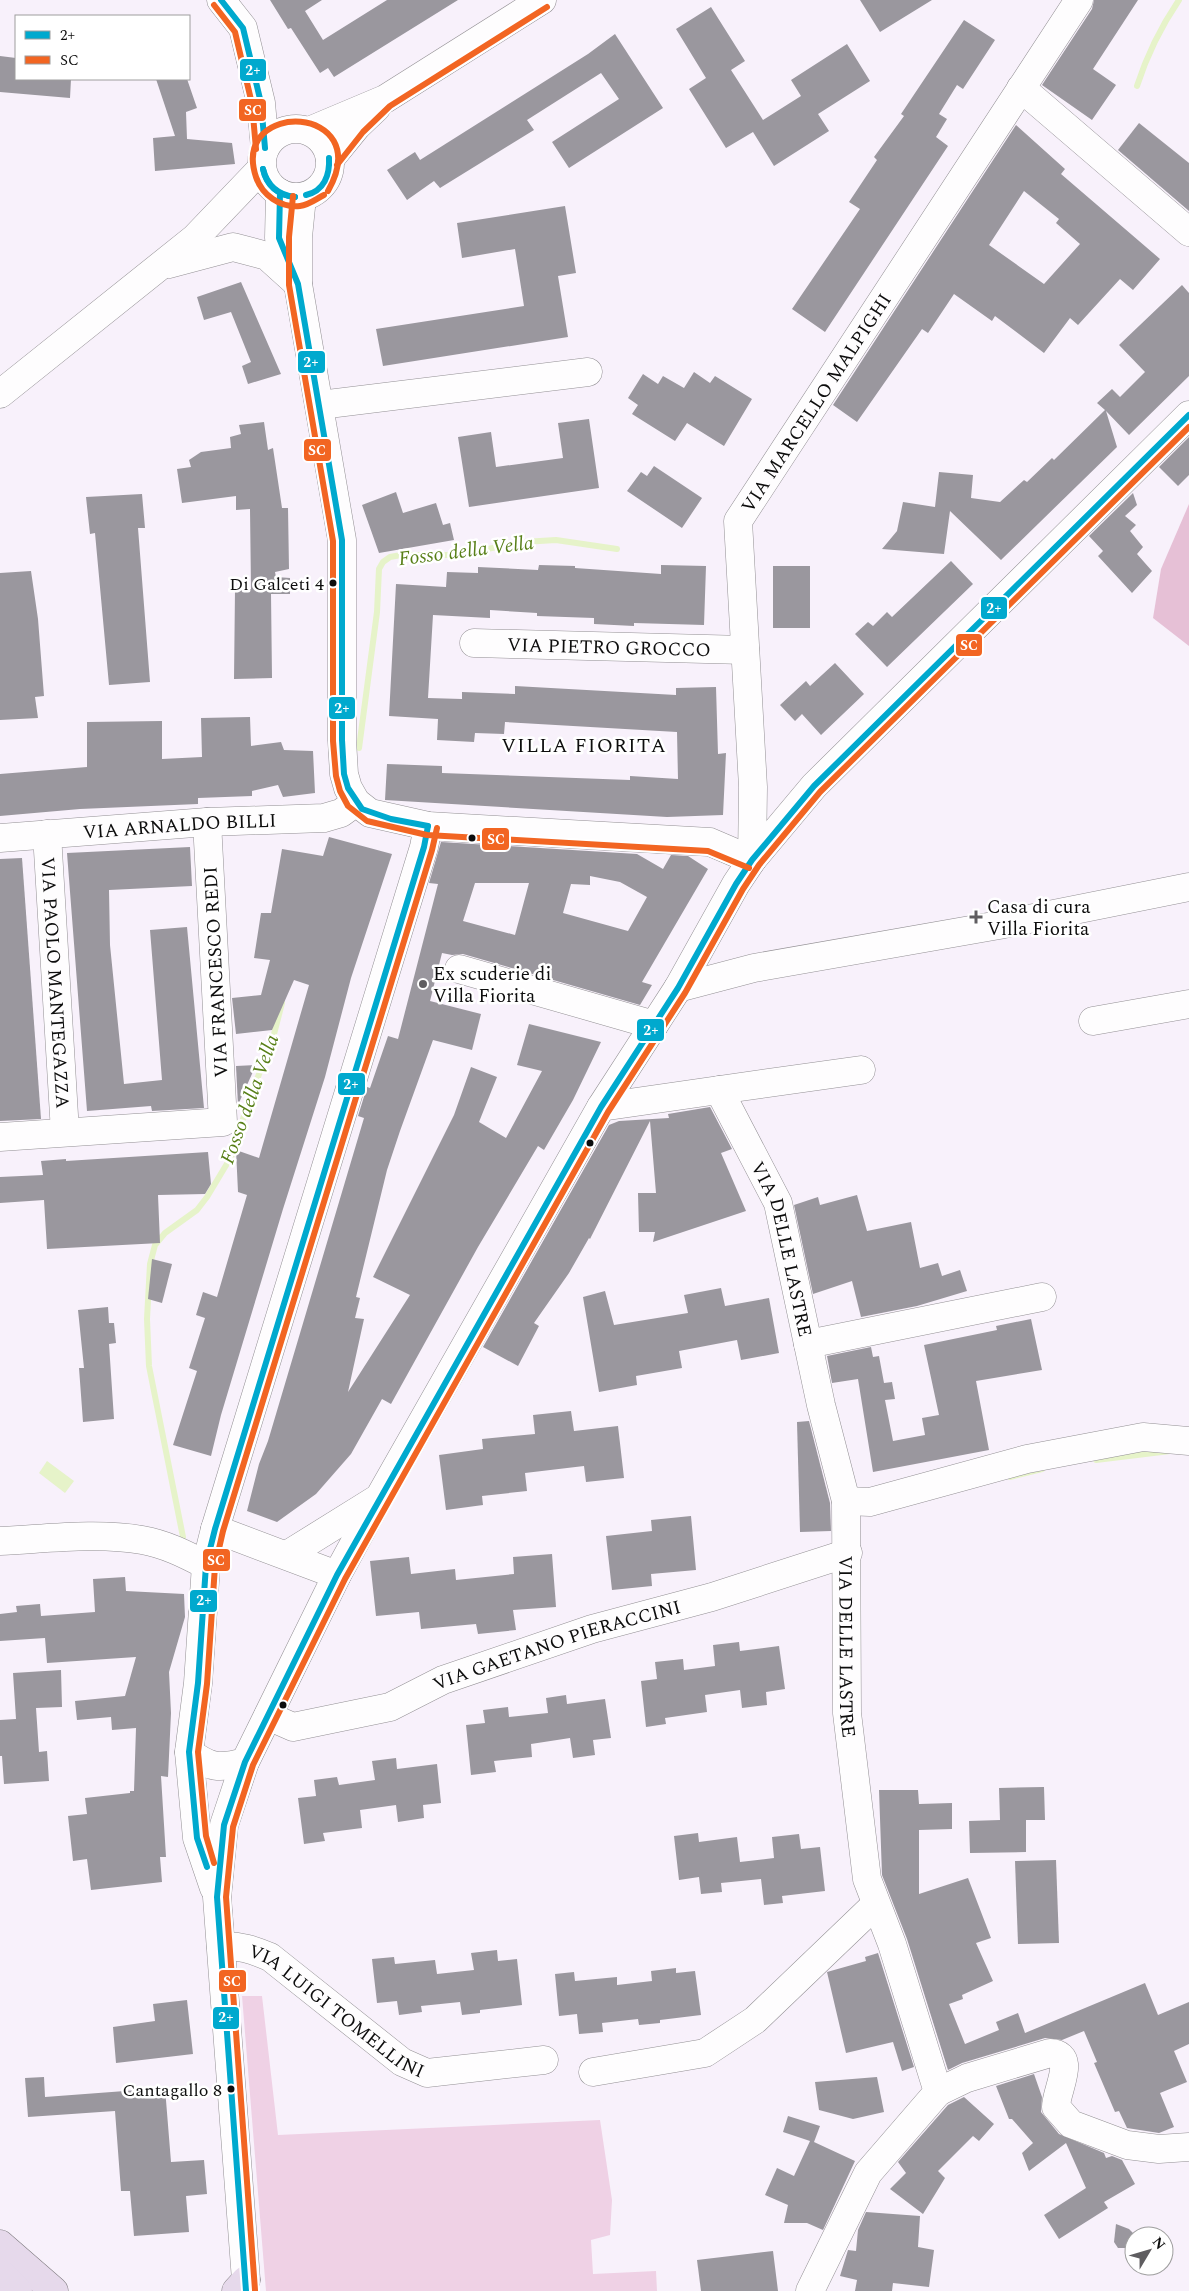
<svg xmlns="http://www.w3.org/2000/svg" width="1189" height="2291" font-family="Spectral,serif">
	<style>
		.green { fill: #efd1e5 }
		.forest { fill: #e6c0d6 }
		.water { fill: #e6f3c9 }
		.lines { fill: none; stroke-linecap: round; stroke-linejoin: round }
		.stream { stroke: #e6f3c9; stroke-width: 6 }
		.building { fill: #9a979e; fill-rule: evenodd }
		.minor-casing { stroke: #939094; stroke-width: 29 }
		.major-casing { stroke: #807d81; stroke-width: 29 }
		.minor { stroke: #fefdfe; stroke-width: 28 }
		.major { stroke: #e6d9eb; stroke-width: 28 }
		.bus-1-casing { stroke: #fff; stroke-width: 10 }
		.bus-2-casing { stroke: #fff; stroke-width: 10 }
		.bus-1 { stroke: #00a9ce; stroke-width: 6 }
		.bus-2 { stroke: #f26522; stroke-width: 6 }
		.bus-dot { fill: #0d0d0d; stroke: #fff; stroke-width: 2 }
		.poi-dot { fill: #5f5d60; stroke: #fff; stroke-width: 2 }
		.labels { text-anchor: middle; stroke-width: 5; stroke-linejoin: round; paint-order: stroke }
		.bus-label { font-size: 18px; fill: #0d0d0d; stroke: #fff; text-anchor: end }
		.street-label { font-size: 19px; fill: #0d0d0d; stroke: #fff }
		.poi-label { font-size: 19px; fill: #0d0d0d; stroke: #fff; text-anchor: start }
		.water-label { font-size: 20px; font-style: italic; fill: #577f17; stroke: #fff }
		.neighbourhood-label { font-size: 20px; letter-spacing: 1px; fill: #0d0d0d; stroke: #fff }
		.line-badge { stroke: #fff; stroke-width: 2 }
		.badge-label { font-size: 14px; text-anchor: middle; font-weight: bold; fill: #fff }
	</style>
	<rect width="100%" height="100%" fill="#f8f1fb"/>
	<path class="green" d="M242,1996h20l16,139 322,-15 12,80 -2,35 -19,5 2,34 63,-3 1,20h-391z"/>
	<path class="forest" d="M1189,504v142l-36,-28 8,-49z"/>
	<path class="water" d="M47,1461l27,20 -9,12 -26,-20z"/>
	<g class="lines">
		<g class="stream">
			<path d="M1137,86c10,-31 23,-58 42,-86"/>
			<path d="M359,748l18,-136 2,-43 4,-7 7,-5 11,-2h56l66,-13 33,-2 61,9"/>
			<path d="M1096,1460l74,-9"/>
			<path d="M1010,1477l32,-8"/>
			<path d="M183,1537l-34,-171 -2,-47 3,-55 5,-19 10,-12 32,-23 10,-13 24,-40 18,-57 24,-62 9,-35"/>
		</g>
	</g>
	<g class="building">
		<path d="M270,0h52l-17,11 18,29 64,-40h71l-124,77 -6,-9 -8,5 -29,-45 -3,1z"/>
		<path d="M860,0h72l-52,32z"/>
		<path d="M1094,0h44l-45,69 23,16 -24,35 -50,-35 50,-76z"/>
		<path d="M711,7l34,54 -14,9 32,50 38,-24 -10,-16 56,-36 23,37 -52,33 11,17 -55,35 -21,-34 -27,16 -37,-59 17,-11 -30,-49z"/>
		<path d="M964,20l31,20 -32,49 -6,-4 -18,29 8,5 -11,18 12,9 -123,186 -33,-23 68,-100 -11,-7 28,-42 -3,-3 30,-41 -3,-2z"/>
		<path d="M615,34l48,74 -94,60 -17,-26 67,-43 -18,-26 -74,47 7,10 -94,58 -6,-7 -27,19 -20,-30 28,-18 5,8 168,-106z"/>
		<path d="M0,56l16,2v21h55l-1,19 -70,-6z"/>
		<path d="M156,79h31l10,29 -11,4 1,27 45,4 3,21 -80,7 -2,-33 22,-2z"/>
		<path d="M1139,123l50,40v48l-71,-61z"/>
		<path d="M1016,125l49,44 -4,5 99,85 -27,31 -13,-11 -42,46 -8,-7 -26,35 -49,-37 -3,5 -38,-27 -26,39 -6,-4 -65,93 -24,-17zM1024,191l35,28 -3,4 24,21 -36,40 -55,-39z"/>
		<path d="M565,206l11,67 -18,3 10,61 -185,29 -7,-37 148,-23 -9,-57 -53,9 -5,-35z"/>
		<path d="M241,282l40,92 -33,10 -6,-18 9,-4 -20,-50 -27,8 -7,-23z"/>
		<path d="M1182,285l7,8v83l-60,59 -23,-24 11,36 -116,113 -51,-49 -6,43 -62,-5 15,-18 6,-29 32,5 4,-35 34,3 -2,23 29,4 24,-22 3,2 25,-24 2,2 51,-50 -8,-7 15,-14 8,8 25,-25 -26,-27z"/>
		<path d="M694,372l16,11 5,-7 37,23 -28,47 -37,-23 -12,18 -43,-27 6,-9 -10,-7 15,-24 15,10 5,-8 21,12z"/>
		<path d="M589,419l10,69 -130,19 -11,-70 33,-5 5,35 67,-9 -5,-35z"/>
		<path d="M264,422l4,28 5,-2 9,60h6l1,61 -14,3 1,5 14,1v16h-19l1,84 -38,1 1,-89 16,-1 -1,-80 -14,1v-14l-54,7 -5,-34 14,-2 -2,-7 12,-8 30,-4 -1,-11 11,-3 -2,-9z"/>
		<path d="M1189,437v38l-11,11 -19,-19z"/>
		<path d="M654,466l48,32 -20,30 -55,-37 14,-19 6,4z"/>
		<path d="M396,492l7,21 33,-10 7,22 7,-2 4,17 -75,13 -17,-48z"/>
		<path d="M1133,493l4,12 -12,11 11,9 -6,6 13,16 -6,7 15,17 -20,22 -34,-37 5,-5 -14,-15z"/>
		<path d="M142,494l3,34h-7l12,154 -41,3 -14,-152 -5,1 -4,-37z"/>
		<path d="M951,561l22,23 -86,83 -32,-33 13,-12 5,4 14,-14 5,5z"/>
		<path d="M539,565l36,1v2l86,6v-9l45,1 -2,59 -70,-2v3l-40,-2v-6l-57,-2v-3l-47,-3v8l-57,-3 -5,83 34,1v-7l53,2v-8l161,9v-7l40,-1 2,67 8,-1 -3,62 -56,2 -282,-17 2,-36 55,2v7l188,7v-4l48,3 -1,-47 -172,-10 -1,12 -29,-1 -1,9 -37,-2 1,-21 -49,-3 7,-132 50,3 1,-15 31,1v-6l60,3z"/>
		<rect x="773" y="566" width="37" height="62"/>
		<path d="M31,571l7,48 6,77 -9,1 3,21 -38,2v-147z"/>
		<path d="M835,663l29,31 -43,41 -19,-21 -7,7 -15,-16 26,-24 4,5z"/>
		<path d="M250,717l1,29 30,-4 3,8 29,1 2,42 -32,4 -5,-12 -26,6v5l-54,2v6l-118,5 -80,7v-42l87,-7v-45l75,-1v38l40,-2 -1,-39z"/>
		<path d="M329,837l63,17 -41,124 -26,99 -42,132 -62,206 -10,41 -38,-11 24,-74 -8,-3 16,-50 -9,-3 7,-23 14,5 30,-102 -9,-3 -2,-42 23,8 50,-173 -15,-5 -22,50 -36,4 -4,-36 29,-3 9,-35 -16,-2 7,-45h10l11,-64 41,7z"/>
		<path d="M441,842l196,12 26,15 8,-14 17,1 20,13 -66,113 10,3 -12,20 -177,-51 -11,1 -10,-2 -12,48 51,13 -9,36 -39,-10 -33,91 -13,39 -31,127 4,1 -5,20 9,1 -16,73 62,-97 -37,-18 81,-162 17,-48 26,10 -18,45 27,16 36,-67 -25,-6 12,-41 72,18 -28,58 -29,50 -6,-4 -60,101 -87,157 -9,-5 -31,55 -35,40 -39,28 -30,-11 12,-47 9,-23 96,-323 -6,-2 9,-29 3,1 18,-52 10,3 40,-155 -9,-1zM590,876l30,6 27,15 -19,34 -65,-18 8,-29 19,1zM475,883h54l-14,52 -52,-14z"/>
		<path d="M190,847l2,39 -83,4 1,55 14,139 38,-4 -12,-150 37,-3 17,181 -52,3 -1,-5 -64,5 -20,-258z"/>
		<path d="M22,858l19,261 -41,2v-262z"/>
		<path d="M256,1065l-18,40 -2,-39z"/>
		<path d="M710,1107l22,42 -11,4 25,58 -93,31 2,-10h-16l-1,-39h18l-6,-72 -60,118 -1,-1 -20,35 -35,50 5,3 -21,40 -35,-19 126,-222 10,-4 50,-3 -1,-4z"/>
		<path d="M208,1152l3,32 -6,10 -47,1 2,48 -113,6 -3,-49 -44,3v-26l43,-2 -2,-14 25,-2v2z"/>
		<path d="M857,1195l10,36 44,-9 9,46 18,-5 4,13 18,-6 7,21 -50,15 -56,11 -9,-36 -39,13 -19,-89 24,-8 2,8z"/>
		<path d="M152,1259l20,5 -10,39 -14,-4z"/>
		<path d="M721,1288l4,18 44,-8 10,55 -38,7 -4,-20 -58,11 3,17 -46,8 1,9 -38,7 -16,-95 22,-6 9,34 74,-12 -4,-18z"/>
		<path d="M108,1307l1,16h5l2,20 -7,1 5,75 -31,3 -4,-54h5l-6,-58z"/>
		<path d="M1031,1319l11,51 -66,11 13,69 -116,22 -15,-93 -26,4 -5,-27 44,-9 2,10 6,-1 5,27 8,-1 3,17 -10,1 8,41 32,-6 -3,-17 17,-3 -15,-70 73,-15 -1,-4z"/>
		<path d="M571,1411l3,20 44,-5 6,52 -38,4 -2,-16 -59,7 2,18 -45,5 1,9 -37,5 -7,-55 44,-6 -1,-10 53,-5 -2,-19z"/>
		<path d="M809,1421l21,82 1,28 -31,1 -3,-110z"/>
		<path d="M691,1516l5,54 -45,4 1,12 -40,4 -6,-54 46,-5 -1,-11z"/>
		<path d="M552,1554l4,53 -43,3 3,20 -38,4 -2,-10 -55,5 -2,-17 -43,4 -6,-55 39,-4 2,17 44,-5 1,11 58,-6 -1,-17z"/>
		<path d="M125,1577l1,14 58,3 1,23 -16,55 2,41 -3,64 -7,-1 5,81h-6l2,25 -71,8 -4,-31 -14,2 -5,-45 19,-2 -2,-16 45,-5v-2h4l2,-63 -24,2 -1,-13 -34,3 -2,-19 50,-5 11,-39 -89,6 -2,-25 -45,3v-27l17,-2 -1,-6 24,-2 1,12 54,-4 -2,-33z"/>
		<path d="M739,1642l1,9 39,-5 6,43 -19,3 1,13 -25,3 -2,-18 -35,5 2,17 -42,6 1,6 -20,3 -5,-46 16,-2 -2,-17 28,-3 1,11 31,-4 -2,-21z"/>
		<path d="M61,1670l1,37 -26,1 3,44 8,-1 2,30 -45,3 -2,-28h-2v-36l16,-1 -3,-46z"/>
		<path d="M566,1695l1,9 38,-5 6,39 -18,2 2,15 -22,3 -3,-20 -39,6 1,13 -38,4 2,11 -25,3 -5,-50 19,-2 -2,-13 25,-3 1,10 39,-4 -2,-15z"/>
		<path d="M396,1758l1,11 40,-5 4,39 -18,2 1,13 -26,4 -2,-17 -36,5 2,18 -39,5 2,8 -21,3 -6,-46 18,-2 -2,-16 23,-3 2,8 36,-5 -3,-19z"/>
		<path d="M1044,1787l1,33h-19v32l-56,1 -1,-32 31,-1 -1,-32z"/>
		<path d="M879,1790h39l1,14 33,-1v26l-33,1v64l49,-16 23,60 -15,5 17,38 -31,14 1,4 -14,5 16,40 34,-14 -3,-8 22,-9 7,20 120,-50 13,32 31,-13v42l-15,7 13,31 -27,11 14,34 -15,6 -32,-5 -8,-17 -4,1 -21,-49 3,-1 -13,-31 -22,9 -17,-2 -83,25 -14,7 -41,-131 -25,-64z"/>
		<path d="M698,1833l1,9 38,-5 3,25 34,-4 -2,-21 27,-3 2,15 19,-2 5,44 -43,5 1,7 -19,2 -3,-26 -40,4 1,9 -21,2 -2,-17 -20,3 -5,-44z"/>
		<path d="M1056,1860l3,83 -41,1 -3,-83z"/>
		<path d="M497,1950l1,11 19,-2 5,46 -42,5v3l-18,2 -2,-13 -39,4 1,6 -23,3 -2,-14 -20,2 -5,-44 22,-2 1,7 40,-4 2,14 37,-4 -3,-17z"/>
		<path d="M878,1953l36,114 -12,4 -9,-29 -47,11 -19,-81 39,-11 -1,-4z"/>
		<path d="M676,1968v5l19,-2 6,44 -41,5v3l-21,2 -1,-6 -36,4 1,9 -24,2 -2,-20 -18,2 -4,-42 19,-2 1,9 42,-4v8l35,-4 -1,-10z"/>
		<path d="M187,2000l6,54 -77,9 -3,-36 42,-6 -2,-17z"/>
		<path d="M1034,2074l8,23 -1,15 18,22 45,19 2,5 6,-2 10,4 13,24 -31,18 4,6 -49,31 -15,-24 42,-27 -20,-45 -37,28 -7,-18 11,-10 -21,-24h-3l-13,-33z"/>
		<path d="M44,2077l1,20 120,-9 6,74 33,-2 3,34 -21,2 3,36 -55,4 -4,-45h-9l-6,-80 -87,6 -3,-39z"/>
		<path d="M877,2077l7,35 -31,7 -34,-9 -4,-28z"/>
		<path d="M964,2097l30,27 -15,17 -6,-5 -35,35 7,7 -22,36 -33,-25 16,-16 -8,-11 50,-57z"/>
		<path d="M788,2116l32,10 -6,16 41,19 -32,69 -16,-7h-23l4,-18 -23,-10 12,-27 17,8 16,-35 -27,-9z"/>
		<path d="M866,2212l54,4 -2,31 16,3 -5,37 -36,-4 -1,8h-37l2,-11 -17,-4 8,-26 8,1 2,-21z"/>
		<path d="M1116,2224l13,5 5,5v8l-5,6h-11l-4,-6z"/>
		<path d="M773,2251l5,40h-77l-4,-31z"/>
	</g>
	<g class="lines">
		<defs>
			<g id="minor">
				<path d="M221,0l22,28 18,75 4,45"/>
				<path d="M1021,88l168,144"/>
				<circle cx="296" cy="163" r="34"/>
				<path d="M309,131l76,-32 157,-99"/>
				<path d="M330,159l27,-33 19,-18"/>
				<path d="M280,193l-1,45 10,24"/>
				<path d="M302,197l-4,40v47l44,256v200l2,34 4,14 8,14 14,11 58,13 282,16 42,18"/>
				<path d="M169,264l64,-17 34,9 31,28"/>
				<path d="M0,394l195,-156 67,-70"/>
				<path d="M320,405l268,-33"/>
				<path id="s1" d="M474,643l271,7"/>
				<path id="s2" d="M47,834l18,298"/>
				<path id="s3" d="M0,838l207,-16 117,-4 17,-5 15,-11"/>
				<path id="s4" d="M752,860l1,-73 -15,-266 341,-521"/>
				<path d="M459,969l195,56"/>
				<path d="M678,988l76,-20 245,-43 190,-38"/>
				<path d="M1093,1021l96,-17"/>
				<path d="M719,1090l142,-20"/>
				<path id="s5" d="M601,1107l118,-17 59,113 43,202 25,96 1,212 20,166 25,65 46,148 -70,81 -58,118"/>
				<path d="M0,1137l223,-15 -16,-300"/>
				<path d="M808,1344l234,-47"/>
				<path d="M846,1501l24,1 157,-43 116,-22 46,4"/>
				<path d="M215,1529l122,46"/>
				<path d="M0,1541c45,-2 97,-9 142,-1 23,4 43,14 64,25"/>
				<path d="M287,1555l90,-56"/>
				<path id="s6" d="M268,1716l25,11 97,-20 53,-27 149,-51 120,-32 136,-44"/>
				<path d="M189,1752c21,16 30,17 56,10"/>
				<path d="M214,1888l-17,-50 -8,-86 9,-69 8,-118 9,-36 209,-682 4,-21"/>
				<path id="s7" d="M221,1946c18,-1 32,4 49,11l132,105 25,11 117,-13"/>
				<path d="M593,2072l112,-19 50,-33 120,-115"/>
				<path d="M938,2092l29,-14 83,-25c28,1 6,37 6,54l15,17 56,21 32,4 30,-2"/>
				<path d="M246,2280l-29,-383 7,-72 21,-63 92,-187 42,-77 222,-391 77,-119 58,-104 16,-24 62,-74 375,-371"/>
			</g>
			<g id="major">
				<path d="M0,2244l54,47"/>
				<path d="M0,2273l18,18"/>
				<path d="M236,2291l10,-11"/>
			</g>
		</defs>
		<use href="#minor" class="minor-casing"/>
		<use href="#major" class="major-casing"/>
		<use href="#minor" class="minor"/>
		<use href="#major" class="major"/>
		<defs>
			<g id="bus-1">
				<path d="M221,0l22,28 18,75 4,45"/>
				<path d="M263,169c4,16 15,26 32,28"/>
				<path d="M263,169c3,16 15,27 32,28"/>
				<path d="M280,193l-1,45 19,46 44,256v200l2,34 4,14 14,21 29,10 37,7"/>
				<path d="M306,195c18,-4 24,-20 23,-37"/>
				<path d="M207,1867l-10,-29 -8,-86 9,-69 8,-118 9,-36 209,-682 4,-21"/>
				<path d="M246,2291l-29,-394 7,-72 21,-63 92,-187 264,-468 77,-119 58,-104 16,-24 62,-74 375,-371"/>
			</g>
			<g id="bus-2">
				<path d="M214,5l21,27 17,72 4,45"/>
				<path d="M337,165l26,-33 27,-26 157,-99"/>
				<path d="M324,195c-8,4 -15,10 -24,11 -20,2 -38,-11 -44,-29 -26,-79 121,-73 72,14"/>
				<path d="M293,196l-4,41v48l44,256v200l3,35 4,15 8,15 19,15 60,14 281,16 41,17"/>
				<path d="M214,1863l-8,-27 -8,-84 9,-68 8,-118 8,-35 209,-681 5,-22"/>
				<path d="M255,2290l-29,-393 7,-70 20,-62 92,-186 263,-467 77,-119 58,-104 16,-24 61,-73 369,-365"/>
			</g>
		</defs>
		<use href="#bus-1" class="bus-1-casing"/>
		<use href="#bus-2" class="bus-2-casing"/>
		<use href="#bus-1" class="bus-1"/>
		<use href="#bus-2" class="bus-2"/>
	</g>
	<g class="bus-dot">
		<circle cx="333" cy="583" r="4.5"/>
		<circle cx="472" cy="838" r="4.5"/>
		<circle cx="590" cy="1143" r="4.5"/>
		<circle cx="283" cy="1705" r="4.5"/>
		<circle cx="231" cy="2089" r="4.5"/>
	</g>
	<g class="poi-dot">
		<path d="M973.5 909.5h5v5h5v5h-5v5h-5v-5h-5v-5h5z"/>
		<circle cx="423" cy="984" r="5"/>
	</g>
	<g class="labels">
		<g class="bus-label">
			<text x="324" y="590">Di Galceti 4</text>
			<text x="222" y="2096">Cantagallo 8</text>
		</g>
		<g class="street-label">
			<text dy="7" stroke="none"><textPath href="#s4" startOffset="481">VIA MARCELLO MALPIGHI</textPath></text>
			<text dy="7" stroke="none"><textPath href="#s1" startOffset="135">VIA PIETRO GROCCO</textPath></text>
			<text dy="7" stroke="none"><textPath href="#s3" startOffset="180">VIA ARNALDO BILLI</textPath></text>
			<text transform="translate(215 972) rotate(-93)" y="7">VIA FRANCESCO REDI</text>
			<text dy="7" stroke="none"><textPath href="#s2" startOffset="149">VIA PAOLO MANTEGAZZA</textPath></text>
			<text dy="7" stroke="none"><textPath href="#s5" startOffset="292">VIA DELLE LASTRE</textPath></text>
			<text dy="7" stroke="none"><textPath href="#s6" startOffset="305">VIA GAETANO PIERACCINI</textPath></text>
			<text dy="7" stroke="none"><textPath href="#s5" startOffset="698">VIA DELLE LASTRE</textPath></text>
			<text dy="7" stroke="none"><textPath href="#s7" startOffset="136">VIA LUIGI TOMELLINI</textPath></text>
		</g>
		<g class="poi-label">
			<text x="987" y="913">Casa di cura<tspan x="987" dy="22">Villa Fiorita</tspan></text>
			<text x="433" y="980">Ex scuderie di<tspan x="433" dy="22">Villa Fiorita</tspan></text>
		</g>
		<g class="water-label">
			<text transform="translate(466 550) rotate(-7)" y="7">Fosso della Vella</text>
			<text transform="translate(249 1099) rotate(-70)" y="7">Fosso della Vella</text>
		</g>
		<g class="neighbourhood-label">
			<text x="584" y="752">VILLA FIORITA</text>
		</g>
	</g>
	<g class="line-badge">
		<rect x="239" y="58" width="28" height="24" rx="5" fill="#00a9ce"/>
		<rect x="238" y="98" width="29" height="24" rx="5" fill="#f26522"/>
		<rect x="297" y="350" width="29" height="24" rx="5" fill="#00a9ce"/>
		<rect x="303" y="438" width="29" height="24" rx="5" fill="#f26522"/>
		<rect x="980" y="596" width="28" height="24" rx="5" fill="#00a9ce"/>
		<rect x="955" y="633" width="28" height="24" rx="5" fill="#f26522"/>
		<rect x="328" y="696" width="28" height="24" rx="5" fill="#00a9ce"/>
		<rect x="481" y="827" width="29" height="24" rx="5" fill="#f26522"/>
		<rect x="636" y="1018" width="29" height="24" rx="5" fill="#00a9ce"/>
		<rect x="337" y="1072" width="29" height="24" rx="5" fill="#00a9ce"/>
		<rect x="202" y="1548" width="29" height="24" rx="5" fill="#f26522"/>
		<rect x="189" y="1589" width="29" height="24" rx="5" fill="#00a9ce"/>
		<rect x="218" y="1969" width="29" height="24" rx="5" fill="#f26522"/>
		<rect x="212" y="2006" width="28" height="24" rx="5" fill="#00a9ce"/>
	</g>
	<g class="badge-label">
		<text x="253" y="75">2+</text>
		<text x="253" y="115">SC</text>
		<text x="311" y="367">2+</text>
		<text x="317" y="455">SC</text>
		<text x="994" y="613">2+</text>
		<text x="969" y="650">SC</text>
		<text x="342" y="713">2+</text>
		<text x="496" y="844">SC</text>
		<text x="651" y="1035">2+</text>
		<text x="351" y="1089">2+</text>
		<text x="216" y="1565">SC</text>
		<text x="204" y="1605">2+</text>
		<text x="232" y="1986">SC</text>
		<text x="226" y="2022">2+</text>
	</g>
	<rect x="15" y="15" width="175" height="65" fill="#ffffff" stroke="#9e9e9e"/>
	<rect x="25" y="31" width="25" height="8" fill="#00a9ce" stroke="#9e9e9e"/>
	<text x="60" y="40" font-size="15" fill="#0d0d0d">2+</text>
	<rect x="25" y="56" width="25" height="8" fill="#f26522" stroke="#9e9e9e"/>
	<text x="60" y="65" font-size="15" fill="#0d0d0d">SC</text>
	<g transform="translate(1149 2251) rotate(52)"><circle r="24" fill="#ffffff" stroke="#9e9e9e"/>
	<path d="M0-4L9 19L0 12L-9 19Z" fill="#5f5d60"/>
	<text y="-8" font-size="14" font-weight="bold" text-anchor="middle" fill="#0d0d0d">N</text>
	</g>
</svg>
